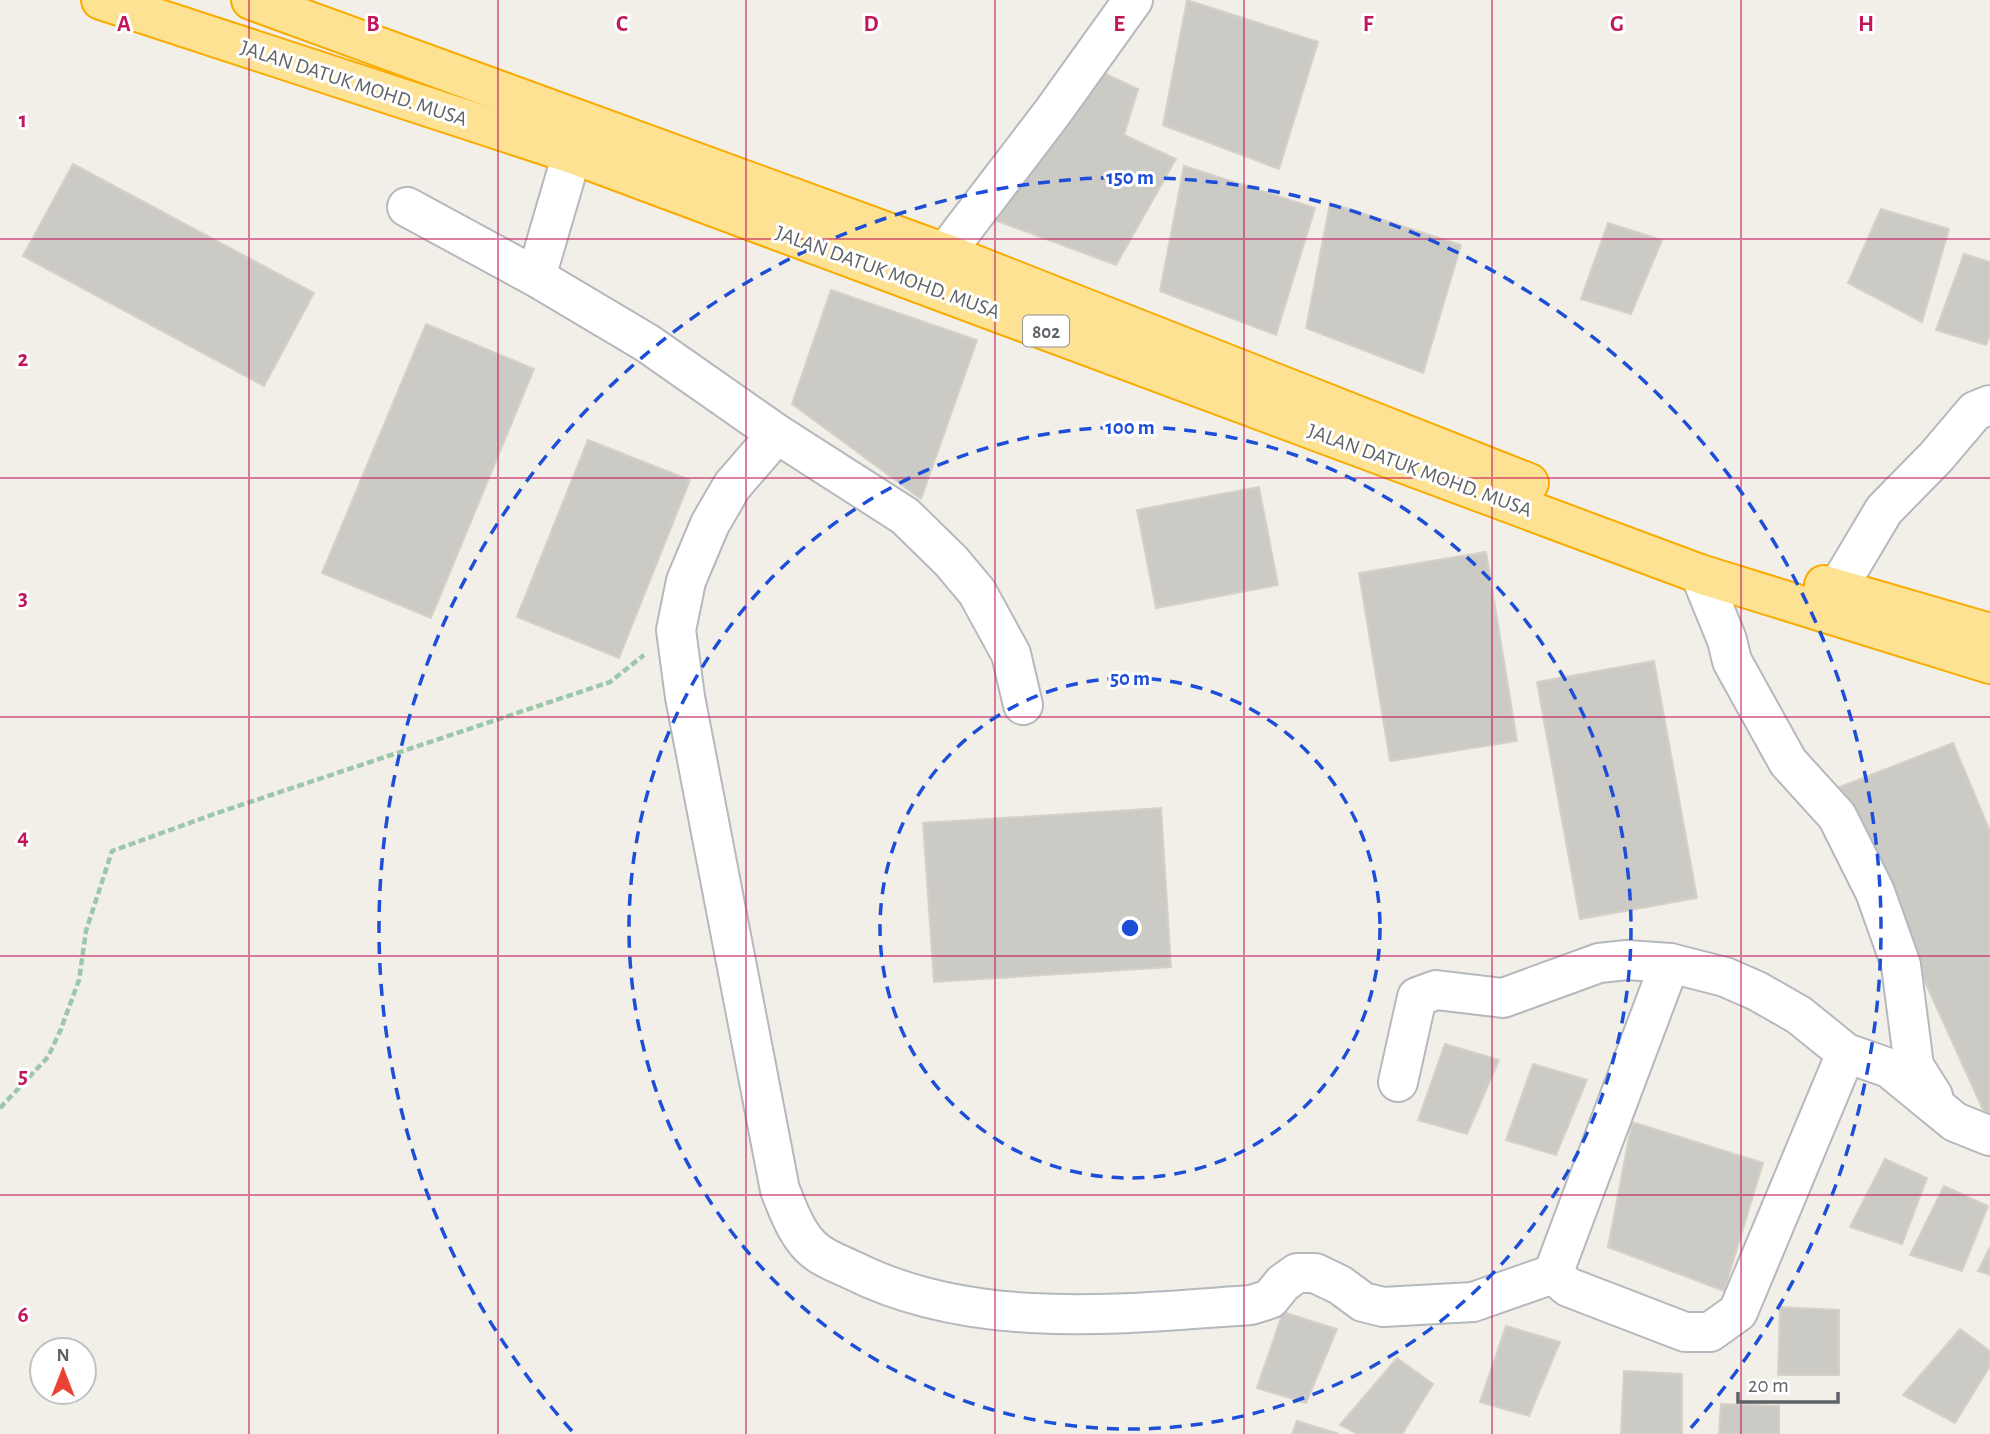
<svg xmlns="http://www.w3.org/2000/svg" width="1990" height="1434" font-family="'Alegreya Sans',sans-serif">
	<style>
		.building { fill: #cccac5; stroke: #d6d1c6; stroke-width: 2 }
		.lines { fill: none; stroke-linecap: round; stroke-linejoin: round }
		.minor-casing { stroke: #b5b8bc; stroke-width: 42 }
		.highway-casing { stroke: #f9ab00; stroke-width: 42 }
		.path { stroke: #9cc7a9; stroke-width: 4.5; stroke-dasharray: 7 3.5; stroke-linecap: butt }
		.minor { stroke: #fff; stroke-width: 38 }
		.highway { stroke: #fde293; stroke-width: 38 }
		.grid { fill: none; stroke: #c2185b; stroke-width: 2; stroke-opacity: 0.55 }
		.ring { fill: none; stroke: #1d4ed8; stroke-width: 3.5; stroke-dasharray: 12 9 }
		.labels { text-anchor: middle; stroke-width: 6; stroke-linejoin: round; paint-order: stroke }
		.shield { fill: #fff; stroke: #8f9295; stroke-width: 2 }
		.shield-label { font-size: 19px; font-weight: bold; fill: #5f6368 }
		.street-label { font-size: 21px; fill: #5f6368; stroke: #fff }
		.grid-label { font-size: 23px; text-anchor: middle; font-weight: bold; fill: #c2185b; stroke: #fff; stroke-width: 6; stroke-linejoin: round; paint-order: stroke }
		.centre { fill: #1d4ed8; stroke: #fff; stroke-width: 3.5 }
		.ring-label { font-size: 21px; text-anchor: middle; font-weight: bold; fill: #1d4ed8; stroke: #fff; stroke-width: 6; stroke-linejoin: round; paint-order: stroke }
	</style>
	<rect width="100%" height="100%" fill="#f1efe8"/>
	<g class="building">
		<path d="M1187,0l131,42 -39,127 -116,-44z"/>
		<path d="M1093,68l45,21 -14,46 52,24 -60,106 -124,-46z"/>
		<path d="M73,164l241,129 -50,93 -241,-130z"/>
		<path d="M1184,166l131,42 -39,127 -116,-44z"/>
		<path d="M1330,203l131,42 -38,128 -117,-45z"/>
		<path d="M1881,209l68,20 -27,93 -74,-39z"/>
		<path d="M1608,223l54,17 -31,74 -50,-15z"/>
		<path d="M1964,254l26,8v73l-4,10 -50,-15z"/>
		<path d="M831,290l146,50 -56,159 -129,-95z"/>
		<path d="M426,324l108,45 -103,249 -109,-45z"/>
		<path d="M588,440l102,40 -71,178 -102,-41z"/>
		<path d="M1259,487l19,98 -122,23 -19,-98z"/>
		<path d="M1486,552l31,189 -127,20 -31,-188z"/>
		<path d="M1654,661l43,237 -117,21 -43,-237z"/>
		<path d="M1953,743l37,88v294l-153,-337z"/>
		<path d="M1161,808l10,159 -237,15 -11,-159z"/>
		<path d="M1445,1044l54,16 -32,74 -49,-14z"/>
		<path d="M1533,1064l54,16 -31,75 -50,-15z"/>
		<path d="M1632,1122l131,41 -39,128 -116,-44z"/>
		<path d="M1885,1159l42,19 -25,66 -52,-17z"/>
		<path d="M1944,1186l44,20 -26,65 -52,-16z"/>
		<path d="M1990,1247v28l-12,-4z"/>
		<path d="M1780,1307l59,3v65h-61z"/>
		<path d="M1283,1312l54,17 -31,74 -49,-15z"/>
		<path d="M1506,1326l54,16 -31,74 -49,-14z"/>
		<path d="M1960,1329l30,22v15l-35,57 -52,-28z"/>
		<path d="M1397,1358l36,26 -31,50h-44l-18,-9z"/>
		<path d="M1624,1371l58,3v60h-61z"/>
		<path d="M1721,1404l58,2v28h-60z"/>
		<path d="M1297,1421l42,13h-47z"/>
	</g>
	<g class="lines">
		<defs>
			<g id="minor">
				<path d="M572,154l-36,123 111,66 130,91 128,82 46,45 26,31 34,62 12,51"/>
				<path d="M407,207l129,70"/>
				<path d="M945,253l107,-140 81,-113"/>
				<path d="M777,434l-45,52 -22,38 -24,57 -10,49 9,67 95,493c9,22 18,49 38,63 10,7 23,12 34,17 121,61 268,44 399,35l19,-6 13,-16 14,-10h18l25,12 23,17 20,5 90,-5 80,-28 117,-311 55,14 32,14 42,24 47,38 43,15 66,54 35,14"/>
				<path d="M1700,574l27,66 5,21 56,101 49,54 38,76 26,73 13,101 19,30"/>
				<path d="M1837,589l47,-79 52,-53 39,-46 15,-6"/>
				<path d="M1398,1082l19,-85 19,-7 67,8 96,-35 28,-3 43,3"/>
				<path d="M1553,1274l15,13 117,45h25l28,-20 108,-259"/>
			</g>
			<g id="highway">
				<path d="M101,0l471,154 1128,420 290,90"/>
				<path d="M251,0l694,253 584,230"/>
				<path d="M1824,585l166,48"/>
			</g>
		</defs>
		<use href="#minor" class="minor-casing"/>
		<use href="#highway" class="highway-casing"/>
		<path class="path" d="M0,1108l48,-51 13,-28 18,-49 7,-49 26,-80 105,-38 393,-131 34,-27"/>
		<use href="#minor" class="minor"/>
		<use href="#highway" class="highway"/>
	</g>
	<path class="grid" d="M249,0v1434M498,0v1434M746,0v1434M995,0v1434M1244,0v1434M1492,0v1434M1741,0v1434M0,239h1990M0,478h1990M0,717h1990M0,956h1990M0,1195h1990"/>
	<g class="ring">
		<circle cx="1130" cy="928" r="250"/>
		<circle cx="1130" cy="928" r="501"/>
		<path d="M572 1431A751 751 0 1 1 1688 1431"/>
	</g>
	<g class="labels">
		<rect class="shield" x="1023" y="315.5" width="46" height="31" rx="5"/>
		<g class="shield-label">
			<text x="1046" y="338">802</text>
		</g>
		<g class="street-label">
			<text transform="translate(354 83) rotate(18)" y="7">JALAN DATUK MOHD. MUSA</text>
			<text transform="translate(888 272) rotate(20)" y="7">JALAN DATUK MOHD. MUSA</text>
			<text transform="translate(1420 470) rotate(20)" y="7">JALAN DATUK MOHD. MUSA</text>
		</g>
	</g>
	<g class="grid-label">
		<text x="124" y="31">A</text>
		<text x="373" y="31">B</text>
		<text x="622" y="31">C</text>
		<text x="871" y="31">D</text>
		<text x="1119" y="31">E</text>
		<text x="1368" y="31">F</text>
		<text x="1617" y="31">G</text>
		<text x="1866" y="31">H</text>
		<text x="23" y="127">1</text>
		<text x="23" y="366">2</text>
		<text x="23" y="605">3</text>
		<text x="23" y="844">4</text>
		<text x="23" y="1083">5</text>
		<text x="23" y="1322">6</text>
	</g>
	<circle cx="1130" cy="928" r="10" class="centre"/>
	<g class="ring-label">
		<text x="1130" y="184">150 m</text>
		<text x="1130" y="434">100 m</text>
		<text x="1130" y="685">50 m</text>
	</g>
	<g transform="translate(63 1371)"><circle r="33" fill="#ffffff" stroke="#bfc1c3" stroke-width="2"/>
	<path d="M0-5L12 26L0 18L-12 26Z" fill="#ea4335"/>
	<text y="-10" font-size="19" font-weight="bold" text-anchor="middle" fill="#5f6368">N</text>
	</g>
	<path d="M1738 1392v10h100v-10" fill="none" stroke="#5f6368" stroke-width="3.5"/>
	<text x="1748" y="1392" font-size="21" fill="#5f6368" stroke="#ffffff" stroke-width="5" paint-order="stroke">20 m</text>
</svg>
